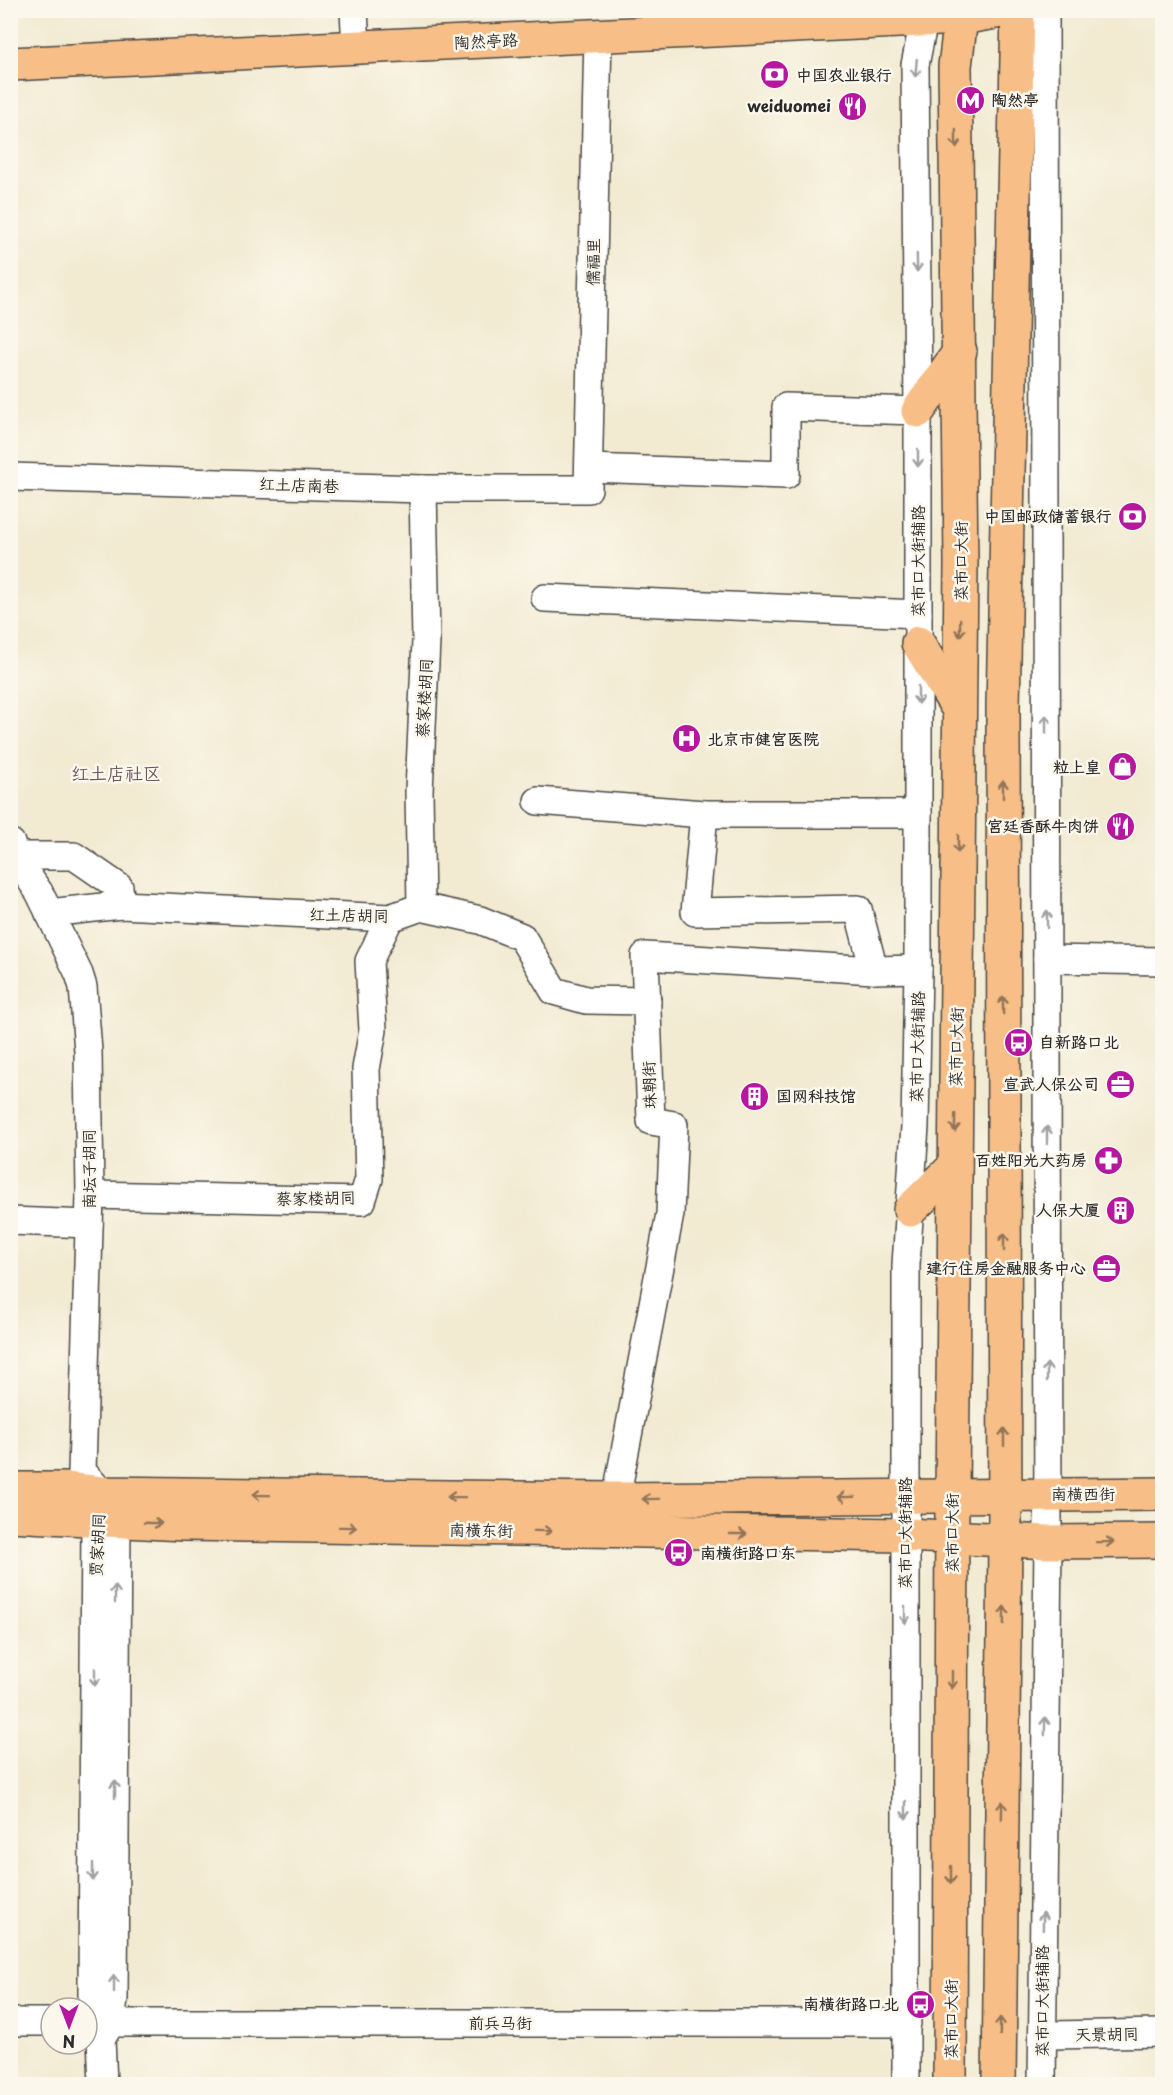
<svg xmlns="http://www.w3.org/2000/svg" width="1173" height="2095" font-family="'Playpen Sans','LXGW WenKai TC',sans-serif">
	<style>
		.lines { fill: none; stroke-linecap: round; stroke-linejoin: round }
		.minor-casing { stroke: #494844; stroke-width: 30 }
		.major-casing { stroke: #494844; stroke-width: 36 }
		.minor { stroke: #fff; stroke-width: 27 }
		.major { stroke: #f7be87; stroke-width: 33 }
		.oneway { stroke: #a0a0a0 }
		.oneway2 { stroke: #917459 }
		.labels { text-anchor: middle; stroke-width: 5; stroke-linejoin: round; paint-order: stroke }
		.street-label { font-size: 16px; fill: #2b2b2b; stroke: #fbf7ec }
		.poi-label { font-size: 16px; font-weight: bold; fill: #2b2b2b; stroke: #fbf7ec; text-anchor: end }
		.neighbourhood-label { font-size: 18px; fill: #6c5760; stroke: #fbf7ec }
	</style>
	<rect width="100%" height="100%" fill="#fbf7ec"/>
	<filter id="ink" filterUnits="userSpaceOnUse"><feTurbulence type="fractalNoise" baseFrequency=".0167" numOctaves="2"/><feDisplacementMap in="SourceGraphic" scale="12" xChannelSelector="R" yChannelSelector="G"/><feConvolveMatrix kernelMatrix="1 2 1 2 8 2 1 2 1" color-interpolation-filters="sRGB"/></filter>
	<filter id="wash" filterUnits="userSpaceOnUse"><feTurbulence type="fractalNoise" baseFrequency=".008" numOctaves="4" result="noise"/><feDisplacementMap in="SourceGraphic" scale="24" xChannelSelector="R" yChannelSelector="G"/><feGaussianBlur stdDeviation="1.35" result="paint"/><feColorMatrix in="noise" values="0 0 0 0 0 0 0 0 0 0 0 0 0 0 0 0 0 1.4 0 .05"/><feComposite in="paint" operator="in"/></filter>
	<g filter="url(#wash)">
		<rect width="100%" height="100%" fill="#f2ead1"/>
	</g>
	<g filter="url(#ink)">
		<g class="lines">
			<defs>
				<g id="minor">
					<path d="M354,10l2,37"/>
					<path d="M589,468l197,7v-68l132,4"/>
					<path d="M10,477l413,12h165l10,-454"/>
					<path d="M545,598l373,16"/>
					<path d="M538,801l166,13h214"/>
					<path d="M704,814l-9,98 163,-3 16,61"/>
					<path d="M11,843l3,13h60l45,31 2,18"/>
					<path d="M14,856l25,36 40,82 4,13 5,64 2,144 -8,276 20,22 15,28 -3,478 -3,24 -10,16"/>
					<path d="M421,907l-2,-116 7,-150 -3,-152"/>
					<path d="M49,913l72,-8 269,13 31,-11 59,13 42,17 32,54 32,9 61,1"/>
					<path d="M1047,959l115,2"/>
					<path d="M90,1195l272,6 7,-22 -3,-110 7,-39 -4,-69 21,-43"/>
					<path d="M10,1221l79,3"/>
					<path d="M616,1499l54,-285 4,-89 -23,-4 -6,-165 229,14 44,-1"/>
					<path d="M100,1500l-5,21 -3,465v37l9,16 2,45"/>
					<path d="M10,2022h41"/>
					<path d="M87,2023h820"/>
					<path d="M1051,2035l111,-2"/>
					<path d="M906,2084v-819l9,-139 3,-157v-558l-3,-346 11,-55"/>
					<path d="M1042,2084l6,-542 -3,-1532"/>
				</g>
				<g id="major">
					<path d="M10,64l951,-46 47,-8"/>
					<path d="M918,411l42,-60"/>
					<path d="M918,643l41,67"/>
					<path d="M910,1210l45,-44"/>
					<path d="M10,1489h55l37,4 514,6 546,-5"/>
					<path d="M10,1515l173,9 722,11 143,7 114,-1"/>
					<path d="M950,2084l2,-588 9,-933 -6,-497 7,-56"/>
					<path d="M999,2084l6,-542 -2,-835 15,-697"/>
				</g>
			</defs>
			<use href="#minor" class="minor-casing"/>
			<use href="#major" class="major-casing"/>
			<use href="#minor" class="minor"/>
			<use href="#major" class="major"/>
		</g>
		<defs><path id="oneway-shaft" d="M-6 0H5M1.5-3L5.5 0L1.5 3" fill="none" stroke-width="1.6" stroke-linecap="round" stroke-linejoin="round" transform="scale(1.5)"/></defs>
		<g class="oneway">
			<use href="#oneway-shaft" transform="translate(916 68) rotate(95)"/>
			<use href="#oneway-shaft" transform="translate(917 263) rotate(89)"/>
			<use href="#oneway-shaft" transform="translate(918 458) rotate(90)"/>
			<use href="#oneway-shaft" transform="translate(918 695) rotate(90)"/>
			<use href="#oneway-shaft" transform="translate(1046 724) rotate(-90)"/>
			<use href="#oneway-shaft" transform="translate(1047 919) rotate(-90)"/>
			<use href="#oneway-shaft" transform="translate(1047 1135) rotate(-90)"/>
			<use href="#oneway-shaft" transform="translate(1047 1372) rotate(-90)"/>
			<use href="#oneway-shaft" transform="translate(115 1594) rotate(-90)"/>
			<use href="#oneway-shaft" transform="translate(905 1615) rotate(90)"/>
			<use href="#oneway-shaft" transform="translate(95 1677) rotate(90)"/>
			<use href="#oneway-shaft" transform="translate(1045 1726) rotate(-89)"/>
			<use href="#oneway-shaft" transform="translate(115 1789) rotate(-90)"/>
			<use href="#oneway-shaft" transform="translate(906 1810) rotate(90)"/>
			<use href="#oneway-shaft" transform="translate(93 1872) rotate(90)"/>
			<use href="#oneway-shaft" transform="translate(1043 1921) rotate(-89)"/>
			<use href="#oneway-shaft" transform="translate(114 1984) rotate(-90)"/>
		</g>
		<g class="oneway2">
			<use href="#oneway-shaft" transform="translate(956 139) rotate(89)"/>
			<use href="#oneway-shaft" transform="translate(960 628) rotate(91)"/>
			<use href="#oneway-shaft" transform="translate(1003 789) rotate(-90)"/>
			<use href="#oneway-shaft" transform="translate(958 844) rotate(91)"/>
			<use href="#oneway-shaft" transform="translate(1003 1005) rotate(-91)"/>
			<use href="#oneway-shaft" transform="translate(955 1123) rotate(91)"/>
			<use href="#oneway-shaft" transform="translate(1004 1242) rotate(-90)"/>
			<use href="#oneway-shaft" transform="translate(1004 1437) rotate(-90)"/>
			<use href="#oneway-shaft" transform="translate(261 1495) rotate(-179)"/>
			<use href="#oneway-shaft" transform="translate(456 1497) rotate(-179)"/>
			<use href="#oneway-shaft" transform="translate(846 1497) rotate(179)"/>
			<use href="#oneway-shaft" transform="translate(651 1499) rotate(179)"/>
			<use href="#oneway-shaft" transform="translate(153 1523) rotate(2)"/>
			<use href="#oneway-shaft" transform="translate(348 1527) rotate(1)"/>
			<use href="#oneway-shaft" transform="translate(543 1531) rotate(1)"/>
			<use href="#oneway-shaft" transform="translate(738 1534)"/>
			<use href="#oneway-shaft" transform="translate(1105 1542) rotate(-1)"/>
			<use href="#oneway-shaft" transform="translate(1004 1615) rotate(-89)"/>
			<use href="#oneway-shaft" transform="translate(952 1680) rotate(90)"/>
			<use href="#oneway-shaft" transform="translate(1002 1810) rotate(-89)"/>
			<use href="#oneway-shaft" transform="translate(951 1875) rotate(90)"/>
			<use href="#oneway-shaft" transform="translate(1000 2026) rotate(-89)"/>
		</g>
	</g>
	<defs>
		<symbol id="bank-disc" viewBox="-11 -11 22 22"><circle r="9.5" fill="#b5179e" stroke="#fbf7ec"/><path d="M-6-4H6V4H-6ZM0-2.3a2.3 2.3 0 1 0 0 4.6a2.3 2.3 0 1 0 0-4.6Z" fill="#fff"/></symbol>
		<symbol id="metro-disc" viewBox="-11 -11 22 22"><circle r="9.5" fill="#b5179e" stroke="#fbf7ec"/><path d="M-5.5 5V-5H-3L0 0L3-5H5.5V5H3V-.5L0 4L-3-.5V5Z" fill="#fff"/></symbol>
		<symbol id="restaurant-disc" viewBox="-11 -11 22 22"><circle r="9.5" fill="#b5179e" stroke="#fbf7ec"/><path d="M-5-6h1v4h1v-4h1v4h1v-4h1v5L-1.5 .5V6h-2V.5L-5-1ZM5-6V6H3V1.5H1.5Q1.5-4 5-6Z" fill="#fff"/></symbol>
		<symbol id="hospital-disc" viewBox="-11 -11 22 22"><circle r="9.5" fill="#b5179e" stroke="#fbf7ec"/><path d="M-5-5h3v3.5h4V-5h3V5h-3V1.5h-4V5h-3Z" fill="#fff"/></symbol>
		<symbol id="shop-disc" viewBox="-11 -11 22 22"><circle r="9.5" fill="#b5179e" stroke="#fbf7ec"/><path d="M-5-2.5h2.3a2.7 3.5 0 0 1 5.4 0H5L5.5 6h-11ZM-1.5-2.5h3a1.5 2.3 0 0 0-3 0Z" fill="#fff"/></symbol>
		<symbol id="bus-disc" viewBox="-11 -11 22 22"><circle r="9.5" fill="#b5179e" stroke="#fbf7ec"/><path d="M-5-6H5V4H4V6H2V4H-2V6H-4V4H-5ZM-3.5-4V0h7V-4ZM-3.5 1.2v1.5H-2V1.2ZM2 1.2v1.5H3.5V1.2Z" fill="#fff"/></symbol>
		<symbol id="office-disc" viewBox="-11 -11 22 22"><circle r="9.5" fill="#b5179e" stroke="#fbf7ec"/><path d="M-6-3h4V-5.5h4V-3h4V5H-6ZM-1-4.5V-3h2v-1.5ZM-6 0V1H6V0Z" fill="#fff"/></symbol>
		<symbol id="building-disc" viewBox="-11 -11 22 22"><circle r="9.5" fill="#b5179e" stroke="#fbf7ec"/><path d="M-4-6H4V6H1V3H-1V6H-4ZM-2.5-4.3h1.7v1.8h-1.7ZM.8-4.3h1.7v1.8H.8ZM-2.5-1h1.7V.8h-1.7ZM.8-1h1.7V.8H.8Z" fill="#fff"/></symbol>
		<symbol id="pharmacy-disc" viewBox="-11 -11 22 22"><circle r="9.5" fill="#b5179e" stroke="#fbf7ec"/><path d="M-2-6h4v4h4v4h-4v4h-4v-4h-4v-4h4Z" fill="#fff"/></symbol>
	</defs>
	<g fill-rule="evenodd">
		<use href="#bank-disc" x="758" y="58" width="33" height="33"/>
		<use href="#metro-disc" x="954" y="84" width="33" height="33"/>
		<use href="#restaurant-disc" x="836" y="90" width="33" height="33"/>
		<use href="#bank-disc" x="1116" y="500" width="33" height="33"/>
		<use href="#hospital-disc" x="670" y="722" width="33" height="33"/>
		<use href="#shop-disc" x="1106" y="750" width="33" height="33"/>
		<use href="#restaurant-disc" x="1104" y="810" width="33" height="33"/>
		<use href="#bus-disc" x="1002" y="1026" width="33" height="33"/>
		<use href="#office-disc" x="1104" y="1068" width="33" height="33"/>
		<use href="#building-disc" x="738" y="1080" width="33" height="33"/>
		<use href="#pharmacy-disc" x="1092" y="1144" width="33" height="33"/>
		<use href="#building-disc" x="1104" y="1194" width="33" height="33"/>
		<use href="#office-disc" x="1090" y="1252" width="33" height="33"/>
		<use href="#bus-disc" x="662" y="1536" width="33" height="33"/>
		<use href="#bus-disc" x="904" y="1988" width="33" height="33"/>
	</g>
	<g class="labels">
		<g class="street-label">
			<text transform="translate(486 41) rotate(-3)" y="6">陶然亭路</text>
			<text transform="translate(593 262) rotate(-89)" y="6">儒福里</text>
			<text transform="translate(299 485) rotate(2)" y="6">红土店南巷</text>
			<text transform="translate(918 561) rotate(-90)" y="6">菜市口大街辅路</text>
			<text transform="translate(961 561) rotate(-90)" y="6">菜市口大街</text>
			<text transform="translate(424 698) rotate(-87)" y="6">蔡家楼胡同</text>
			<text transform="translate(349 915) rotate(1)" y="6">红土店胡同</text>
			<text transform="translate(917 1047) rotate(-89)" y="6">菜市口大街辅路</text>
			<text transform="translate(956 1047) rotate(-89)" y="6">菜市口大街</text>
			<text transform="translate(649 1085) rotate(-92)" y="6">珠朝街</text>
			<text transform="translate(89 1169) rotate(-90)" y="6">南坛子胡同</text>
			<text transform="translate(316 1198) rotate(-1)" y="6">蔡家楼胡同</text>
			<text x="1083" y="1500">南横西街</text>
			<text transform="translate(481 1530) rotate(1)" y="6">南横东街</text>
			<text transform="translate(905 1533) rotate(-90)" y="6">菜市口大街辅路</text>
			<text transform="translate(952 1533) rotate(-90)" y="6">菜市口大街</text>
			<text transform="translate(97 1545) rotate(-87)" y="6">贾家胡同</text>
			<text transform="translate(1042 2001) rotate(-90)" y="6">菜市口大街辅路</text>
			<text transform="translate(951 2019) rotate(-90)" y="6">菜市口大街</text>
			<text x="500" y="2029">前兵马街</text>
			<text transform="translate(1107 2034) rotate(-1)" y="6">天景胡同</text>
		</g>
		<g class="poi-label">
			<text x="796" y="81" text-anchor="start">中国农业银行</text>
			<text x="991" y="106" text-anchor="start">陶然亭</text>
			<text x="831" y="112">weiduomei</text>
			<text x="1112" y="522">中国邮政储蓄银行</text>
			<text x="707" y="745" text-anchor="start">北京市健宫医院</text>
			<text x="1101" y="773">粒上皇</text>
			<text x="1099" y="832">宫廷香酥牛肉饼</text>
			<text x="1039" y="1048" text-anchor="start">自新路口北</text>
			<text x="1099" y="1090">宣武人保公司</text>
			<text x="776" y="1102" text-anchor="start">国网科技馆</text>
			<text x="1087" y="1166">百姓阳光大药房</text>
			<text x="1100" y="1216">人保大厦</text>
			<text x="1086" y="1274">建行住房金融服务中心</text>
			<text x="700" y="1559" text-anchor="start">南横街路口东</text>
			<text x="899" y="2010">南横街路口北</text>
		</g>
		<g class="neighbourhood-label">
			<text x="116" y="780">红土店社区</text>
		</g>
	</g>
	<rect width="1173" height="2095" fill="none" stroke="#fbf7ec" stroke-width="36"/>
	<g transform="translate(69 2026) rotate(180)"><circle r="28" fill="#fbf7ec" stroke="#a8a59f" stroke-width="1.5"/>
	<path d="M0-4.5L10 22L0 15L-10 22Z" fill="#b5179e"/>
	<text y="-9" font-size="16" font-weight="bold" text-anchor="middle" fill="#2b2b2b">N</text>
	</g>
</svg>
